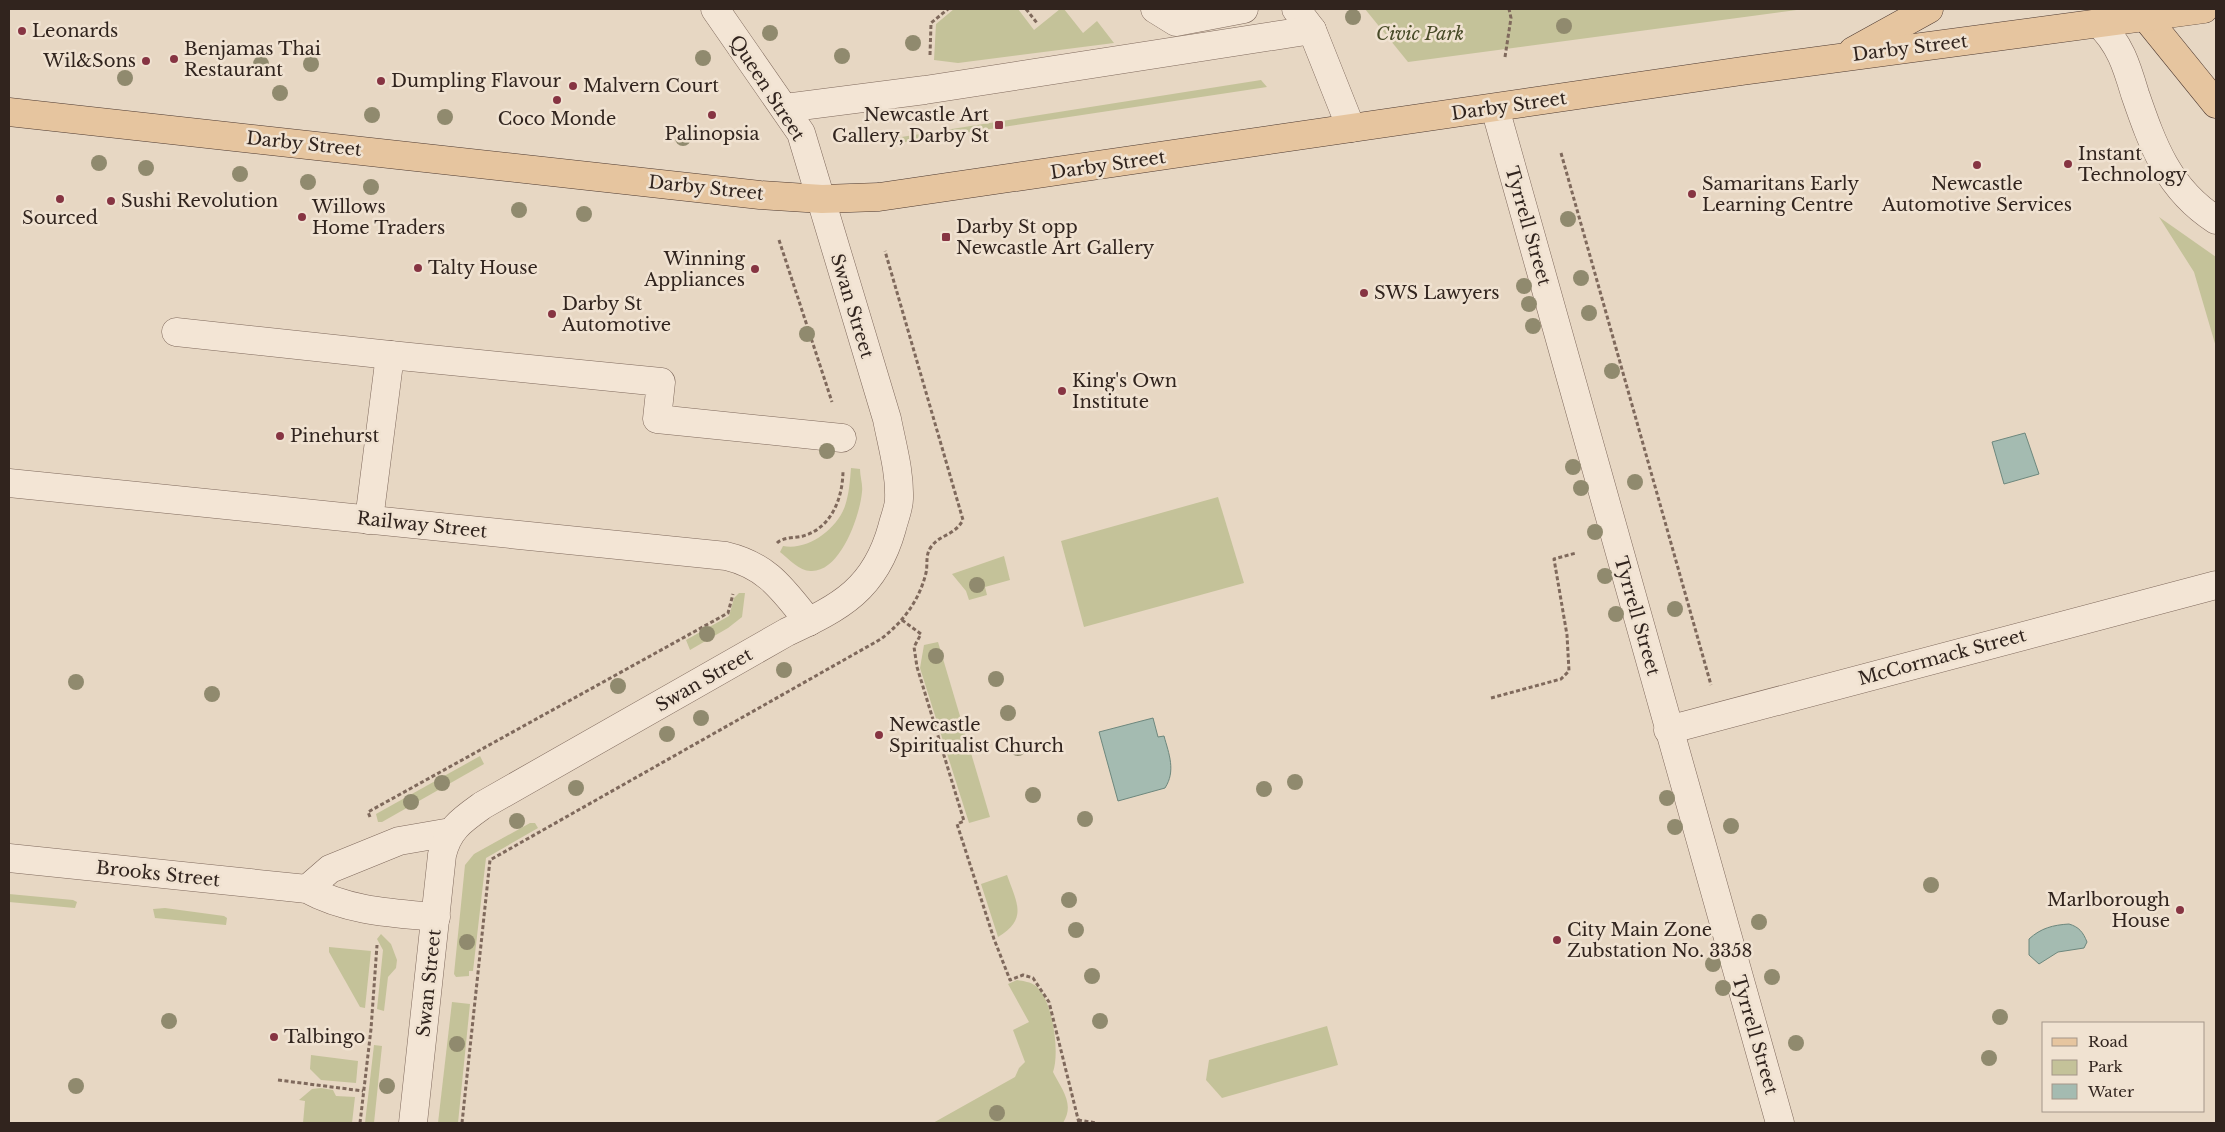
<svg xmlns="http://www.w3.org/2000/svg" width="2225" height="1132" font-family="'Libre Baskerville',serif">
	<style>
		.green { fill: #c4c299 }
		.water { fill: #a4bbb1; stroke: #6d877d }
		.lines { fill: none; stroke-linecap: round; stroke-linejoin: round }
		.minor-casing { stroke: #7f695c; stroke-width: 29 }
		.major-casing { stroke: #4d3930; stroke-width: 29 }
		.path { stroke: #7f695c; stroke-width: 3; stroke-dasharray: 4 2.5; stroke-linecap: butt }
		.minor { stroke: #f3e5d5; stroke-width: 28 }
		.major { stroke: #e6c59f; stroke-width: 28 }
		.tree { fill: #908a6e }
		.poi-dot { fill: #863442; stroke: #f0e2d1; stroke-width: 2 }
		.labels { text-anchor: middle; stroke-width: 5; stroke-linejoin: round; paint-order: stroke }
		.poi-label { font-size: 18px; fill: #31241e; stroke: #f0e2d1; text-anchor: start }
		.park-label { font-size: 18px; font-style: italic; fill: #484b28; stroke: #f0e2d1 }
		.street-label { font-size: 18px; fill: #31241e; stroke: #f0e2d1 }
	</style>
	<rect width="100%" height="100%" fill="#e7d7c3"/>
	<g class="green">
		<path d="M954,9h64l16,21 26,-21h4l19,24 14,-12 17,22 -156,20 -24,-3 2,-36z"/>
		<path d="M1365,9h439l-396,53z"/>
		<path d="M1261,80l6,7 -369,56 -3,-5z"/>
		<path d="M2159,217l57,40v90l-22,-75z"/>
		<path d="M851,468l9,1c0,8 3,15 2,23 -2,23 -21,79 -50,79 -12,1 -23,-12 -32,-19l3,-6c25,5 54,-17 62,-40 4,-12 5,-25 6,-38z"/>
		<path d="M1218,497l26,86 -160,44 -23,-86z"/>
		<path d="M1004,556l6,24 -25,7 2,8 -18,5 -3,-9 -14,-17z"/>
		<path d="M739,593h6l-3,24 -14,11 -38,22 -4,-10 43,-24 5,-18z"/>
		<path d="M938,642l52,175 -21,6 -49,-155 4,-23z"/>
		<path d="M480,756l4,8 -102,58h-4l-2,-8z"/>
		<path d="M530,823h5l3,5 -52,30 -13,113h-4v5l-13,1 -2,-3 11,-109 9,-11z"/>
		<path d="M1007,875c10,28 21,44 -9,62l-17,-53z"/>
		<path d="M9,894l64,6 4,2 -2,6 -66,-6z"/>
		<path d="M165,908l59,8 3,2 -1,7 -71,-7 -2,-9z"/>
		<path d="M381,934l10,10 6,16 -1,8 -8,9 -4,34 -7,-2 6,-59 -6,-11z"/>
		<path d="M329,947l42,4 -6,57 -5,-1 -31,-55z"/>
		<path d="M1017,980c6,1 14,2 19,6 17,14 24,67 17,86 9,18 22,32 10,51h-130l82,-46 4,-9 6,-6 -12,-32 16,-8 -21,-38z"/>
		<path d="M452,1002l18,2 -12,119h-20z"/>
		<path d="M1327,1026l11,39 -116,33 -16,-18 3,-20z"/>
		<path d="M374,1045l8,1 -8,77h-9z"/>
		<path d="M311,1055l47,6 -2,22 -35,-3 -11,-11z"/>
		<path d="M321,1088l12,2 3,6 19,1 -3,26h-49l2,-22 -6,-1 13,-11z"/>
	</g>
	<g class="water">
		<path d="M2025,433l14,41 -35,10 -12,-42z"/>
		<path d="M1153,718l5,19 6,-1c5,18 12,35 1,52l-47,13 -19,-69z"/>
		<path d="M2069,924c10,3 14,8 18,18l-3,6 -26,4 -19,12 -10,-9v-16c12,-11 24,-14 40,-15z"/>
	</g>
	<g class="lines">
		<defs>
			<g id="minor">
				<path d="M1155,9l21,13 68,-13"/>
				<path d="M1296,9l16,21 39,98"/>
				<path d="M2098,23c22,20 29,44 37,71 18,52 33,95 81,126"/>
				<path d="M785,108l140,-18 387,-60"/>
				<path d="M1495,108l285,1015"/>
				<path d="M176,332l214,23"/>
				<path d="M9,483l717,73c42,10 57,34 83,66"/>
				<path d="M369,520l21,-165 271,27 -4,37 185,19"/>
				<path d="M1668,730l548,-145"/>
				<path d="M9,858l298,31c40,22 85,24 129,28"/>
				<path d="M307,889l23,-20 69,-28 52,-9"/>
				<path d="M413,1123l29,-268c6,-26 20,-35 41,-50l304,-173c54,-25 88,-43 105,-104 2,-9 7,-20 7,-29 1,-27 -7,-54 -12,-80l-86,-286 -86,-124"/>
			</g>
			<g id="major">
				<path d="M2139,9l77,95"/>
				<path d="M1853,51l76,-42"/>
				<path d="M9,112l751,83 62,4 57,-2 863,-126 462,-62"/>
			</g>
		</defs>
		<use href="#minor" class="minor-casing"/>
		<use href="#major" class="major-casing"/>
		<g class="path">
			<path d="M1026,9l11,14"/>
			<path d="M930,55l1,-32 17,-14"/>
			<path d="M1505,57l6,-39 -2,-9"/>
			<path d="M1561,153l150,532"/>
			<path d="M779,240l53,162"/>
			<path d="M777,543c6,-6 18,-5 26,-7 29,-8 40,-39 40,-66"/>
			<path d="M902,620l19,14 -7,13 3,20 47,154 -7,3 37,115 16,41 13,-5 10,3 16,24 30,121"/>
			<path d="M1491,698l70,-19 8,-8 -2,-36 -13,-76 22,-6"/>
			<path d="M370,817l-2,-5 360,-199 5,-19"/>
			<path d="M278,1080l85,11"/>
			<path d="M1078,1120l19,3"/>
			<path d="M360,1123l11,-94 6,-84"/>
			<path d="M462,1123l28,-263 391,-221c22,-17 38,-38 45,-66 2,-9 -1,-18 5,-26 9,-13 22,-10 32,-27l-78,-269"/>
		</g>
		<use href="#minor" class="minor"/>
		<use href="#major" class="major"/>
	</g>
	<g class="tree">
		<circle cx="1353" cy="17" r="8"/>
		<circle cx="1564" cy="26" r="8"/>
		<circle cx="770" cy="33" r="8"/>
		<circle cx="913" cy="43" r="8"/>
		<circle cx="842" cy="56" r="8"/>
		<circle cx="703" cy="58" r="8"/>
		<circle cx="261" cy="64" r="8"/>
		<circle cx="311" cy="64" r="8"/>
		<circle cx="125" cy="78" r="8"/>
		<circle cx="280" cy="93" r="8"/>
		<circle cx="372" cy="115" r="8"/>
		<circle cx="445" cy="117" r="8"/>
		<circle cx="683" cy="138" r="8"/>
		<circle cx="99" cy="163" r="8"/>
		<circle cx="146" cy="168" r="8"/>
		<circle cx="240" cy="174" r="8"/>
		<circle cx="308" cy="182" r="8"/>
		<circle cx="371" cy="187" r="8"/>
		<circle cx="519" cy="210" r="8"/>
		<circle cx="584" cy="214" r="8"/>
		<circle cx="1568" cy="219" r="8"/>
		<circle cx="1581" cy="278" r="8"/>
		<circle cx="1524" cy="286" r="8"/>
		<circle cx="1529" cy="304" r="8"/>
		<circle cx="1589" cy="313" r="8"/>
		<circle cx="1533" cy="326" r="8"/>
		<circle cx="807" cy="334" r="8"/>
		<circle cx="1612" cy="371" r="8"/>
		<circle cx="827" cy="451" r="8"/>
		<circle cx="1573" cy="467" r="8"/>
		<circle cx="1635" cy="482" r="8"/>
		<circle cx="1581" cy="488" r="8"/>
		<circle cx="1595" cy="532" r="8"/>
		<circle cx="1605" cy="576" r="8"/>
		<circle cx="977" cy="585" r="8"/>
		<circle cx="1675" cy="609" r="8"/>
		<circle cx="1616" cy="614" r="8"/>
		<circle cx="707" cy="634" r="8"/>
		<circle cx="936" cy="656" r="8"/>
		<circle cx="784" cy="670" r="8"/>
		<circle cx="996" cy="679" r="8"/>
		<circle cx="76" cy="682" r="8"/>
		<circle cx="618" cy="686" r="8"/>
		<circle cx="212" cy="694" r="8"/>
		<circle cx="1008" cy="713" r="8"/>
		<circle cx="701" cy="718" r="8"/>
		<circle cx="667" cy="734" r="8"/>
		<circle cx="1018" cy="748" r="8"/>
		<circle cx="1295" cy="782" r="8"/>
		<circle cx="442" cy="783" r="8"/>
		<circle cx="576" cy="788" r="8"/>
		<circle cx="1264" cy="789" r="8"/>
		<circle cx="1033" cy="795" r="8"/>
		<circle cx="1667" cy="798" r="8"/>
		<circle cx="411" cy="802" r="8"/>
		<circle cx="1085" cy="819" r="8"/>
		<circle cx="517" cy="821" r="8"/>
		<circle cx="1731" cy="826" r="8"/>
		<circle cx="1675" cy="827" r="8"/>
		<circle cx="1931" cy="885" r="8"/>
		<circle cx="1069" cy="900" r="8"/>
		<circle cx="1759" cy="922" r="8"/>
		<circle cx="1076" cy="930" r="8"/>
		<circle cx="467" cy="942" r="8"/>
		<circle cx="1713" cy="964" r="8"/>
		<circle cx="1092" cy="976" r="8"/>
		<circle cx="1772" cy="977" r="8"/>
		<circle cx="1723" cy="988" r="8"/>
		<circle cx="2000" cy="1017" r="8"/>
		<circle cx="169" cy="1021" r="8"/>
		<circle cx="1100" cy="1021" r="8"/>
		<circle cx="1796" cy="1043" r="8"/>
		<circle cx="457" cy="1044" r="8"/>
		<circle cx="1989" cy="1058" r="8"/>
		<circle cx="76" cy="1086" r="8"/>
		<circle cx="387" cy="1086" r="8"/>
		<circle cx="997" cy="1113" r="8"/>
	</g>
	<g class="poi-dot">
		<circle cx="22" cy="31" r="5"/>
		<circle cx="174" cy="59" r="5"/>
		<circle cx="146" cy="61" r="5"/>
		<circle cx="381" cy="81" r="5"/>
		<circle cx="573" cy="86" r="5"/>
		<circle cx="557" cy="100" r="5"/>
		<circle cx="712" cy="115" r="5"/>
		<rect x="994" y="120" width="10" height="10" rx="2.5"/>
		<circle cx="2068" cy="164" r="5"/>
		<circle cx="1977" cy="165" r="5"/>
		<circle cx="1692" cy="194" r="5"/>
		<circle cx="60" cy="199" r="5"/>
		<circle cx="111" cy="201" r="5"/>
		<circle cx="302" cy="217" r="5"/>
		<rect x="941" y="232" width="10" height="10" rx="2.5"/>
		<circle cx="418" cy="268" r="5"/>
		<circle cx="755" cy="269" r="5"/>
		<circle cx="1364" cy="293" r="5"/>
		<circle cx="552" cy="314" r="5"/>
		<circle cx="1062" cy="391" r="5"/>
		<circle cx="280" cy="436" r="5"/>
		<circle cx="879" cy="735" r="5"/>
		<circle cx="2180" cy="910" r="5"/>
		<circle cx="1557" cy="940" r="5"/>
		<circle cx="274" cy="1037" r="5"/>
	</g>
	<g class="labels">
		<g class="poi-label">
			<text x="32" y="37">Leonards</text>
			<text x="184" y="55">Benjamas Thai<tspan x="184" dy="21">Restaurant</tspan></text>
			<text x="136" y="67" text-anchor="end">Wil&amp;Sons</text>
			<text x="391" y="87">Dumpling Flavour</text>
			<text x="583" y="92">Malvern Court</text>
			<text x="989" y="121" text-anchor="end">Newcastle Art<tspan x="989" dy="21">Gallery, Darby St</tspan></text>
			<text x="557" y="125" text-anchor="middle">Coco Monde</text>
			<text x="712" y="140" text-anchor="middle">Palinopsia</text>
			<text x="2078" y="160">Instant<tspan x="2078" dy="21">Technology</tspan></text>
			<text x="1702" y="190">Samaritans Early<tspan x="1702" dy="21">Learning Centre</tspan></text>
			<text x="1977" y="190" text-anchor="middle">Newcastle<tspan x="1977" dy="21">Automotive Services</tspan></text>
			<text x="121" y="207">Sushi Revolution</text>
			<text x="312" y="213">Willows<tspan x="312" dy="21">Home Traders</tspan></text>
			<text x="60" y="224" text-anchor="middle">Sourced</text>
			<text x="956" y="233">Darby St opp<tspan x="956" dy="21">Newcastle Art Gallery</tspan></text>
			<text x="745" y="265" text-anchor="end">Winning<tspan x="745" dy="21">Appliances</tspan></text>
			<text x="428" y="274">Talty House</text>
			<text x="1374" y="299">SWS Lawyers</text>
			<text x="562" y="310">Darby St<tspan x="562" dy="21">Automotive</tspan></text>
			<text x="1072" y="387">King's Own<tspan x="1072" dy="21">Institute</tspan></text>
			<text x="290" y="442">Pinehurst</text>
			<text x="889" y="731">Newcastle<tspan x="889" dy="21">Spiritualist Church</tspan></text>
			<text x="2170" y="906" text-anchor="end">Marlborough<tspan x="2170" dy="21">House</tspan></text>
			<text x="1567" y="936">City Main Zone<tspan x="1567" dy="21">Zubstation No. 3358</tspan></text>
			<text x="284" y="1043">Talbingo</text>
		</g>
		<g class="park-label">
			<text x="1420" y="40">Civic Park</text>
		</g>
		<g class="street-label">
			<text transform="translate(1910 48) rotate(-7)" y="6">Darby Street</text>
			<text transform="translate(767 88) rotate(57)" y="6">Queen Street</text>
			<text transform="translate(1509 106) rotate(-8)" y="6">Darby Street</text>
			<text transform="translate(304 144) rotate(6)" y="6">Darby Street</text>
			<text transform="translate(1108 165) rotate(-8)" y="6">Darby Street</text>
			<text transform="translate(706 188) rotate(6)" y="6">Darby Street</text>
			<text transform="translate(1528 226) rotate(74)" y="6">Tyrrell Street</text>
			<text transform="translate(852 306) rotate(73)" y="6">Swan Street</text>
			<text transform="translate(422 525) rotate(6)" y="6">Railway Street</text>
			<text transform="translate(1637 616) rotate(74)" y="6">Tyrrell Street</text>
			<text transform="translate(1942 657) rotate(-15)" y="6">McCormack Street</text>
			<text transform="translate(704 680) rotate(-30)" y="6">Swan Street</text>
			<text transform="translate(158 874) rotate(6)" y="6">Brooks Street</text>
			<text transform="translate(429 983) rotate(-84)" y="6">Swan Street</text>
			<text transform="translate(1755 1035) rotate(74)" y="6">Tyrrell Street</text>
		</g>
	</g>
	<rect width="2225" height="1132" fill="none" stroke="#31241e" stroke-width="20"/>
	<rect x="2042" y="1022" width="162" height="90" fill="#f0e2d1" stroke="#a49689"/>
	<rect x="2052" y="1038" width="25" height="8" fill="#e6c59f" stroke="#a49689"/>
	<text x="2088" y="1047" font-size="15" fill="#31241e">Road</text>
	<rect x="2052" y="1060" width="25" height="15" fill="#c4c299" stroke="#a49689"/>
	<text x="2088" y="1072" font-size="15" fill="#31241e">Park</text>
	<rect x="2052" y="1084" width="25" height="15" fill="#a4bbb1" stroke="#a49689"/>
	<text x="2088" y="1097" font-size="15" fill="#31241e">Water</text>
</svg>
